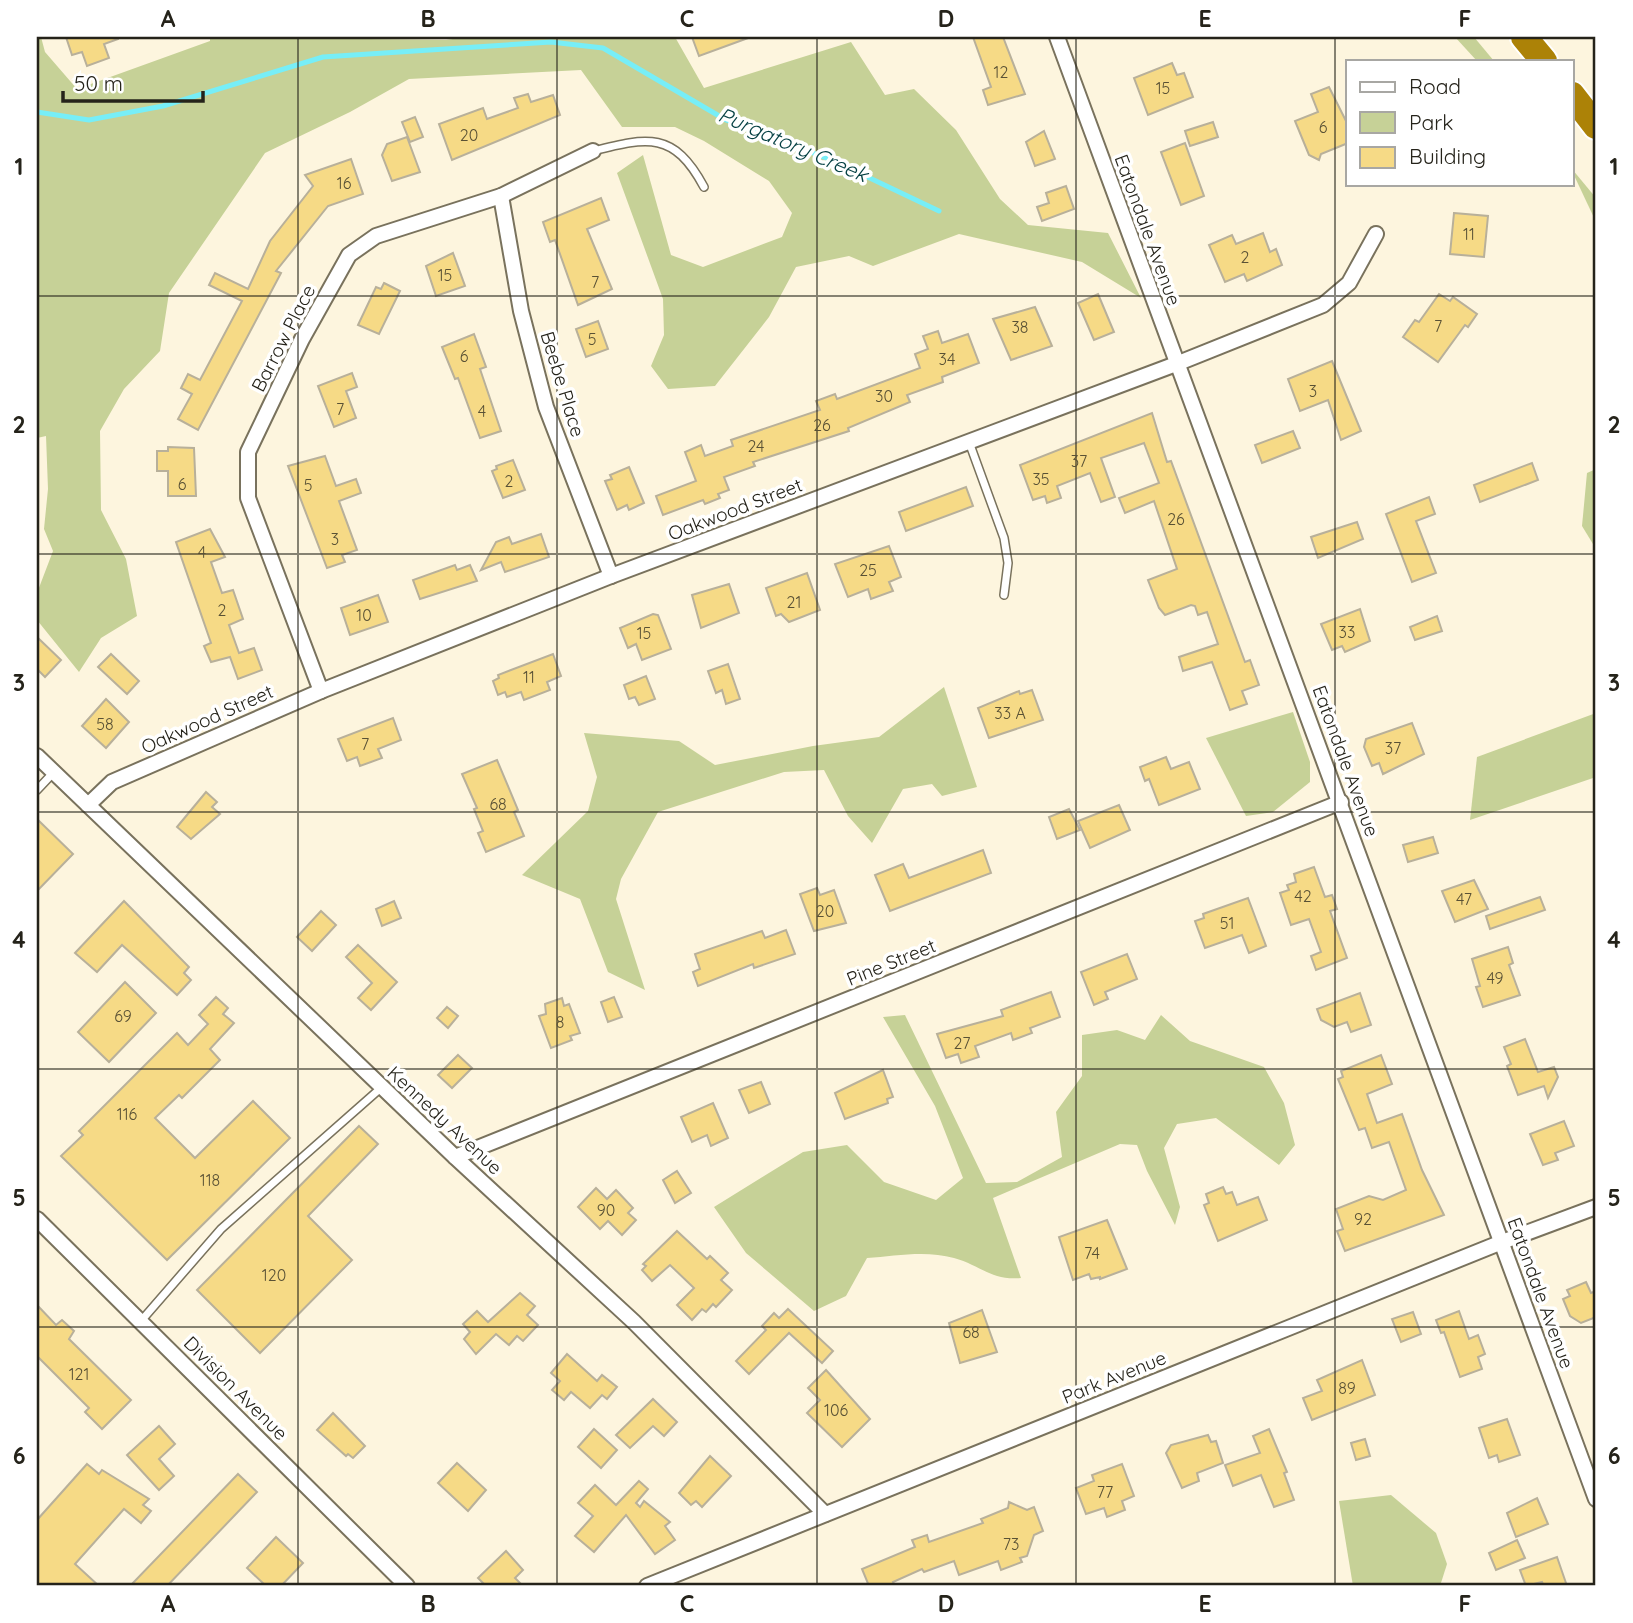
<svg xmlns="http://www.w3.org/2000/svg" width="1633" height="1623" font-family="Quicksand,sans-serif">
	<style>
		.green { fill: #c6d197 }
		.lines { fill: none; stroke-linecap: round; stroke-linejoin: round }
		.stream { stroke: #77eef7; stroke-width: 5 }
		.building { fill: #f6da86; stroke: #b8b09a; stroke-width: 2 }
		.lane-casing { stroke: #79725d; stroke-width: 10 }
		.street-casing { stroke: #79725d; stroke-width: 18 }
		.highway-casing { stroke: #fff; stroke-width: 30 }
		.lane { stroke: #fff; stroke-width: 7 }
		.street { stroke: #fff; stroke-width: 14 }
		.highway { stroke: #ac8207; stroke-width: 26 }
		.grid { fill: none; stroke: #25231a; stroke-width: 2; stroke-opacity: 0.55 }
		.labels { text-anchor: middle; stroke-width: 7; stroke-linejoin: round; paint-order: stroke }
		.number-label { font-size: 16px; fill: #595135 }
		.street-label { font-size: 19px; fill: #25231a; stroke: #fff }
		.water-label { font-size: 21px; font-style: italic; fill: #033f42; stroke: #fff }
		.neatline { fill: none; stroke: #25231a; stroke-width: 2.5 }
		.grid-label { font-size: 23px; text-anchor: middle; font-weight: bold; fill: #25231a }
	</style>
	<rect width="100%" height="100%" fill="#fdf5de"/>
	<g class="green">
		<path d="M37,37h4l4,15 32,37 133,-48v-4l236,3 20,-3h209l29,51 147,-46 34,53 29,-6 42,41 44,69 28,26 80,8 33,65 -59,-36 -123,-28 -86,32 -24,-10 -53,11 -27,50 -54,69 -47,3 -17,-23 13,-31 -1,-36 -46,-126 26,-18 28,100 32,12 79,-30 10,-24 -23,-32 -65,-40 -29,-14h-53l-41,-57 -172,9 -59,33 -85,41 -96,140 -9,58 -36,38 -24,42 1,79 25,49 11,57 -36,22 -22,34 -42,-52v-27l16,-42 -9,-22 4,-40 -2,-53 -9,2z"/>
		<path d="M1455,37h19l20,24h-17z"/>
		<path d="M1572,169l24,29v24l-24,-51z"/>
		<path d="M1596,469v80l-14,-23 5,-53z"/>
		<path d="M944,687l33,100 -35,9 -10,-12 -29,5 -31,54 -24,-27 -24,-46 -40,2 -126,40 -37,67 -5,20 29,91 -37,-18 -28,-73 -58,-24 66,-64 9,-34 -13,-44 95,8 36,24 98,-19 66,-9z"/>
		<path d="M1293,712l17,50v20l-37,30 -27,4 -40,-78z"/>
		<path d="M1596,713v64l-126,43 7,-63z"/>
		<path d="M905,1015l81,168 31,-1 45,-25 -6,-45 26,-36v-41l35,-5 28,10 16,-25 29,26 74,26 20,36 11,42 -16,20 -63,-47 -39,6 -13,24 16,59 -5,18 -28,-54 -10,-26 -17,-1 -127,54 28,80c-29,3 -41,-13 -67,-20 -28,-8 -59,-2 -87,0l-21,38 -32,15 -68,-58 -32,-46 89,-55 44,-7 37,37 52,18 27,-22 -28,-72 -52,-89z"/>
		<path d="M1391,1495l45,38 11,31 -7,22h-87l-14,-85z"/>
	</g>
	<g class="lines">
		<path class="stream" d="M37,112l52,8 74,-14 160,-49 228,-15 52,6 123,72 108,41 105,50"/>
	</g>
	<g class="building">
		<path d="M66,37h52v2l-14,5 5,14 -22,8 -5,-14 -10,3z"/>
		<path d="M692,37h55l1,1 -49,18z"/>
		<path d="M973,37h30l22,57 -37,11 -5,-15 8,-3z"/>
		<path d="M1172,63l5,12 7,-2 9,24 -45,18 -14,-37z"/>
		<path d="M1329,87l19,38v18l-27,11 -2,6 -10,-5 -14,-34 23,-9 -7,-18z"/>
		<path d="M528,94l3,8 22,-7 7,20 -108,45 -13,-36 44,-16 4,11 31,-11 -4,-10z"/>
		<path d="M415,117l8,20 -13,5 -8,-20z"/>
		<path d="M1213,122l5,15 -28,9 -5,-15z"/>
		<path d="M1044,131l11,28 -20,7 -9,-24z"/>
		<path d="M407,137l13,35 -28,9 -10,-26 5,-11z"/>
		<path d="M1185,143l19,53 -23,9 -20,-53z"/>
		<path d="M351,159l12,35 -35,12 -52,65 5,2 -83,157 -20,-11 14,-25 -11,-6 7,-14 12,6 42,-79 -33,-16 6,-12 33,16 22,-48 43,-55 -8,-11z"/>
		<path d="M1066,186l8,23 -32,12 -5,-14 12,-4 -3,-10z"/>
		<path d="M601,198l8,22 -22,9 25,60 -34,16 -23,-65 -5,2 -7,-20z"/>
		<path d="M1454,213l34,3 -4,41 -34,-3z"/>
		<path d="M1263,233l7,19 6,-3 6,16 -35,16 -3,-7 -19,8 -16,-37 23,-10 4,9z"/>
		<path d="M453,253l12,33 -29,10 -10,-30z"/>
		<path d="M384,283l16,8 -21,43 -21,-9 18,-38 5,2z"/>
		<path d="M1098,294l16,38 -20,8 -16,-37z"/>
		<path d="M1439,294l11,7 3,-4 24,17 -9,13 -3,-2 -27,37 -35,-25 12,-17 4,2z"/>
		<path d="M1035,307l17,39 -41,14 -18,-41z"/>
		<path d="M598,321l10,28 -22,8 -10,-28z"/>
		<path d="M938,331l4,12 26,-9 11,29 -37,14 1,5 -36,13 3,7 -62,26 1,3 -96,31 2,4 -31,11 5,13 -11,4 2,4 -15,6 -2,-4 -40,15 -7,-19 40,-15 -11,-29 16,-7 4,11 28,-10 -2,-6 89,-30 -4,-9 19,-7 2,5 83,-31 -5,-14 13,-5 -5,-13z"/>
		<path d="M474,334l12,33 -6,2 21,62 -21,7 -22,-60 -3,1 -13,-32z"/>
		<path d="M1332,361l29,70 -20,9 -13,-40 -28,11 -12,-32z"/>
		<path d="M352,373l5,14 -11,4 10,27 -22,9 -16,-41z"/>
		<path d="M1152,413l15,49 4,-1 74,201 5,-2 9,25 -17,6 5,13 -17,6 -18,-48 -29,9 -4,-14 39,-13 -11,-32 -9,3 -3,-9 -4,-1 -26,10 -6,-7 -11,-28 29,-11 -23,-68 -29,12 -6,-15 40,-15 -15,-40 -43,15 14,39 -14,5 -11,-29 -33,13 4,12 -14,5 -2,-7 -12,4 -13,-35z"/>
		<path d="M1293,431l7,17 -38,15 -7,-18z"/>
		<path d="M168,447l26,1 2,48h-28v-25h-11v-20h11z"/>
		<path d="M325,456l11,30 20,-7 5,14 -22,8 18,49 -15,5 3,7 -18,6 -39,-102z"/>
		<path d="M513,460l12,30 -22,8 -11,-27 5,-2 -1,-3z"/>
		<path d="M1532,463l6,17 -58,22 -6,-17z"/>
		<path d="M629,467l15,36 -15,7 -2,-5 -10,5 -12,-29 7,-2 -2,-4z"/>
		<path d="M966,487l7,19 -67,25 -7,-19z"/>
		<path d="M1429,497l6,17 -19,7 20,52 -24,9 -26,-68z"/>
		<path d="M1357,522l6,17 -45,19 -7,-21z"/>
		<path d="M210,529l15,28 -14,5 11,31 11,-3 10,29 -14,6 10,28 15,-5 8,22 -24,9 -8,-22 -19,5 -7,-16 7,-3 -35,-101z"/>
		<path d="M541,534l8,23 -44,15 -4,-10 -20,8 15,-28 13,-5 3,7z"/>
		<path d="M889,546l12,31 -12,5 4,9 -22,8 -3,-10 -20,8 -13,-33z"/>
		<path d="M455,565l2,5 13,-5 7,16 -57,18 -7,-19z"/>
		<path d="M807,573l13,37 -31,12 -8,-8 -5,2 -10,-28z"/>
		<path d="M729,584l10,29 -38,15 -9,-33z"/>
		<path d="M378,595l10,27 -38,13 -9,-27z"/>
		<path d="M1360,609l10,32 -25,11 -3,-6 -10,4 -11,-26z"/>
		<path d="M653,614l5,1 13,34 -29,11 -6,-16 -8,4 -8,-20z"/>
		<path d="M1437,616l5,15 -27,9 -5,-13z"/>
		<path d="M37,637l24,23 -16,17 -8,-8z"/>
		<path d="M111,654l28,27 -12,13 -29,-27z"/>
		<path d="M553,654l8,22 -14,6 3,8 -26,10 -3,-8 -14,5 -2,-5 -7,3 -5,-14 6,-3 -1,-3z"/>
		<path d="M728,664l12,35 -14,5 -4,-14 -6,3 -8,-22z"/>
		<path d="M646,676l9,23 -16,6 -4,-8 -6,2 -5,-14z"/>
		<path d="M1032,690l11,30 -54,18 -11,-30 41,-17 1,3z"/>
		<path d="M106,699l23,23 -23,26 -24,-22z"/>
		<path d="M393,718l8,22 -23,9 4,9 -22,8 -3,-9 -10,4 -9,-22z"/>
		<path d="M1412,723l12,31 -41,20 -4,-11 -7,3 -8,-19 2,-8z"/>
		<path d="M1166,757l5,12 18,-7 11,27 -41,16 -10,-26 -4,2 -5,-14z"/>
		<path d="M497,760l21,50 -4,2 10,24 -38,16 -8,-19 5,-2 -9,-22 3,-1 -15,-34z"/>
		<path d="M206,792l11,10 -5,5 8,7 -29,25 -14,-12z"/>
		<path d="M1119,805l11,25 -40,18 -12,-27z"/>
		<path d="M1069,809l11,21 -23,9 -8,-22z"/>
		<path d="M37,819l36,35 -36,37z"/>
		<path d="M1433,837l5,16 -30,9 -5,-17z"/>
		<path d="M983,850l8,23 -101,38 -15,-36 28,-11 6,14z"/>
		<path d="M1314,867l11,30 7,-2 5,14 -7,2 17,47 -31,12 -5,-14 10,-4 -12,-33 -18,6 -11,-32 9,-3 -2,-5 9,-3 -2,-8z"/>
		<path d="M1474,880l14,29 -33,13 -13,-31z"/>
		<path d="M817,888l3,7 14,-5 12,33 -32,8 -14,-37z"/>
		<path d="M1540,897l5,13 -55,19 -4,-13z"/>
		<path d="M1248,898l18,48 -17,7 -7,-18 -37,13 -10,-27 9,-3 -1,-4z"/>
		<path d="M124,901l65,66 -5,6 7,7 -14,15 -55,-50 -25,27 -22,-19z"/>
		<path d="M394,901l7,17 -19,8 -6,-17z"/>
		<path d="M321,911l15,14 -24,26 -15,-14z"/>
		<path d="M786,930l9,24 -41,14 -1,-4 -55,22 -5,-14 7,-3 -5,-15 67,-23 3,7z"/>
		<path d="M358,945l39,37 -26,28 -13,-12 14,-15 -26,-26z"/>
		<path d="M1508,947l5,16 -4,2 11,30 -37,12 -7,-20 4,-1 -8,-27z"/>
		<path d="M1127,954l10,25 -32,13 3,7 -14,6 -13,-33z"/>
		<path d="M125,982l31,31 -47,49 -31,-30z"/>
		<path d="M1051,992l9,25 -30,11 2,5 -19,7 -2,-7 -36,13 4,11 -18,6 -3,-9 -12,4 -9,-24 66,-18 -2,-6z"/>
		<path d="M1360,993l11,32 -20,7 -4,-10 -13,5 -13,-7 -4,-11z"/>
		<path d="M216,997l12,11 -5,6 11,9 -24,26 10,11 -38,38 -3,-3 -24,23 40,40 58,-57 37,37 -123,122 -106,-104 22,-21 -4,-4 98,-98 11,12 20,-21 -9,-9z"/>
		<path d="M614,997l8,20 -14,5 -7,-20z"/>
		<path d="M562,998l2,8 5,-2 11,29 -10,3 2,4 -21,8 -12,-32 7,-2 -1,-10z"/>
		<path d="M447,1007l11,9 -10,12 -11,-10z"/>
		<path d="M1525,1039l13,33 16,-5 4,10 -10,21 -4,-12 -26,9 -11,-29 4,-2 -7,-17z"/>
		<path d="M458,1055l14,13 -20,20 -14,-13z"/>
		<path d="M1381,1055l11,29 -25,10 10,29 25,-9 20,56 22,45 -99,36 -8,-20 6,-2 -7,-20 33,-13 14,4 23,-10 -17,-48 -17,6 -7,-20 -6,2 -21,-51 5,-2 -2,-6z"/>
		<path d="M883,1070l10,27 -6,2 1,4 -43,16 -10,-26z"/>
		<path d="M761,1082l9,22 -21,9 -10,-23z"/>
		<path d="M713,1103l15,35 -17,8 -4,-11 -15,7 -11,-25z"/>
		<path d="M1564,1121l10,25 -19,7 3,7 -15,5 -13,-31z"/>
		<path d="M359,1126l19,18 -70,72 44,44 -92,93 -63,-63z"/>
		<path d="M677,1171l14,22 -16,10 -12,-23z"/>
		<path d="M1223,1187l3,7 6,-2 5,13 21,-8 9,23 -49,21 -14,-36 5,-2 -3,-9z"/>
		<path d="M596,1188l11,11 9,-9 17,18 -5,5 8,7 -14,15 -14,-14 -8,8 -22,-22z"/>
		<path d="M1107,1220l20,49 -27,10v-2l-9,2 -2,-5 -16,6 -14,-43z"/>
		<path d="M677,1231l30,28 3,-3 18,17 -7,7 11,10 -16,17 -3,-3 -7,8 -4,-3 -10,11 -15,-15 17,-17 -24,-23 -18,16 -10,-11 4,-4 -3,-2z"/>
		<path d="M1586,1282l5,11 5,-2v26l-15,6 -11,-7 -7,-17 7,-3 -3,-6z"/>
		<path d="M520,1293l15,13 -8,9 11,10 -15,16 -6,-5 -8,9 -13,-11 -20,20 -12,-15 6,-7 -7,-8 14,-13 11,11z"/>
		<path d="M37,1305l19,20 6,-5 12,11 -5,8 62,61 -29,29 -17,-17 4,-4 -52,-52z"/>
		<path d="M788,1309l45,42 -11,12 -33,-30 -40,41 -13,-13 30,-31 -4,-4 12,-13 5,5z"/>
		<path d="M982,1310l15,42 -37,11 -11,-40z"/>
		<path d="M1459,1311l10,28 9,-4 7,19 -7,3 4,12 -22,8 -16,-45 -3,1 -5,-13z"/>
		<path d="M1413,1312l8,22 -20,8 -9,-23z"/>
		<path d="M567,1354l30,27 5,-6 15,12 -10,12 -5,-4 -12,13 -19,-16 -7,8 -12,-10 8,-9 -9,-8z"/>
		<path d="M1362,1360l13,35 -63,25 -9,-22 19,-7 -5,-11z"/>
		<path d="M826,1370l44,49 -28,28 -35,-34 13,-13 -12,-12z"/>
		<path d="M653,1399l24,23 -13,14 -11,-10 -23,22 -14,-13z"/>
		<path d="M333,1413l32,33 -12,12 -5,-4 -2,2 -29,-26z"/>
		<path d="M1507,1419l13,36 -21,7 -2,-7 -8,3 -10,-30z"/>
		<path d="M159,1426l16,18 -16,15 15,17 -15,14 -32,-35z"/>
		<path d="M594,1429l23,21 -16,18 -23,-21z"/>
		<path d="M1269,1429l18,43 -3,1 10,27 -20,7 -13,-32 -28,11 -8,-21 35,-12 -7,-17z"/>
		<path d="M1208,1435l3,7 5,-1 7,22 -26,10 2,8 -17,7 -16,-35 5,-8z"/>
		<path d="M1365,1439l5,17 -14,4 -5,-17z"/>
		<path d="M710,1456l21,20 -29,31 -6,-6 -5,4 -12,-12z"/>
		<path d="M457,1463l29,27 -18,21 -30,-28z"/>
		<path d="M87,1464l12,10 3,-4 47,29 -6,6 8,6 -10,12 -17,-14 -49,55 24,22h-62v-66z"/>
		<path d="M1122,1464l12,32 -12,5 3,9 -18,7 -3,-9 -18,6 -10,-26 18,-7 -2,-6z"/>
		<path d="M238,1474l19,18 -90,94h-37z"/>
		<path d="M639,1481l9,8 -12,14 4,4 4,-6 26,21 -5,4 10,14 -20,14 -29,-39 -32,37 -19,-16 18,-20 -15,-13 17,-18 21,20z"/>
		<path d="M1537,1498l11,26 -32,13 -9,-24z"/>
		<path d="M1009,1502l18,8 7,-3 9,24 -9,4 -7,21 -7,2 2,4 -21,8 -3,-9 -39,14 -5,-14 -30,11 -2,-3 -29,13 2,4h-26l-7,-17 53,-22 -3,-7 15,-5 2,7 54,-19 -2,-4 27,-11z"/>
		<path d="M276,1537l27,26 -22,23h-15l-19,-18z"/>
		<path d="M1517,1540l8,18 -29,12 -7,-17z"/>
		<path d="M506,1551l17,19 -8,8 8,8h-37l-8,-8z"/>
		<path d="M1557,1557l10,29h-23l-2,-4 -16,4 -6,-16z"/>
	</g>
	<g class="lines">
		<defs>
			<g id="lane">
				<path d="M593,151c55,-14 81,-20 111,36"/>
				<path d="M969,442l35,96 4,25 -4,32"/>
				<path d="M37,790l17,-18"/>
				<path d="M141,1321l80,-92 161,-142"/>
			</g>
			<g id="street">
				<path d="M1057,37l539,1462"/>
				<path d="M501,196l20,115 25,96 65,169"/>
				<path d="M321,691l-73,-193v-46l54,-113 47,-84 27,-19 125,-40 92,-45"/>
				<path d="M37,756l418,401 179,165 191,192"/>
				<path d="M88,805l24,-23 209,-91 290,-115 565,-212 147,-59 26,-22 27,-49"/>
				<path d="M455,1157l886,-355"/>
				<path d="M37,1219l370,367"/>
				<path d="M647,1586l855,-344 94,-35"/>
			</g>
			<g id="highway">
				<path d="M1524,37l20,24"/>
				<path d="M1572,95l24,31"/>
			</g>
		</defs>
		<use href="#lane" class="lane-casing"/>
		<use href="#street" class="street-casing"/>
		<use href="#highway" class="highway-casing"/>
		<use href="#lane" class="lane"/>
		<use href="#street" class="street"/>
		<use href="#highway" class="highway"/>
	</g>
	<path class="grid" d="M298,37v1549M557,37v1549M817,37v1549M1076,37v1549M1335,37v1549M37,296h1559M37,554h1559M37,812h1559M37,1069h1559M37,1327h1559"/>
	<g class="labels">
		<g class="number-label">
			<text x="1001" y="78">12</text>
			<text x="1163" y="94">15</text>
			<text x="1323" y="133">6</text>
			<text x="469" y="141">20</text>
			<text x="344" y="189">16</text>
			<text x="1469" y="240">11</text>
			<text x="1245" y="263">2</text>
			<text x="445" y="281">15</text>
			<text x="595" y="288">7</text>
			<text x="1438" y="332">7</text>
			<text x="1020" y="333">38</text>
			<text x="592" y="345">5</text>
			<text x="464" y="362">6</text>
			<text x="947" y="365">34</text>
			<text x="1313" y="397">3</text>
			<text x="884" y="402">30</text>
			<text x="340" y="415">7</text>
			<text x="482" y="417">4</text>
			<text x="822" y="431">26</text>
			<text x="756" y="452">24</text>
			<text x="1079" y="467">37</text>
			<text x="1041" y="485">35</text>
			<text x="509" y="487">2</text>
			<text x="182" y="490">6</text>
			<text x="308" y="491">5</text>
			<text x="1176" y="525">26</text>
			<text x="335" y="545">3</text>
			<text x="202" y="558">4</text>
			<text x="868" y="576">25</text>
			<text x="794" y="608">21</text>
			<text x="222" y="616">2</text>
			<text x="364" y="621">10</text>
			<text x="1347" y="638">33</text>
			<text x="644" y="639">15</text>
			<text x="529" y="683">11</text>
			<text x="1010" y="719">33 A</text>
			<text x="105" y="730">58</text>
			<text x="365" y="750">7</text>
			<text x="1393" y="754">37</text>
			<text x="498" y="810">68</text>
			<text x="1303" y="902">42</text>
			<text x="1464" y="905">47</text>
			<text x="825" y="917">20</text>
			<text x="1227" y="929">51</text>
			<text x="1495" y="984">49</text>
			<text x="123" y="1022">69</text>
			<text x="560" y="1028">8</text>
			<text x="962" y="1049">27</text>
			<text x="127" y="1120">116</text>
			<text x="210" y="1186">118</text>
			<text x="606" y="1216">90</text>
			<text x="1363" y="1225">92</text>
			<text x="1092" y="1259">74</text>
			<text x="274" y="1281">120</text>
			<text x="971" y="1338">68</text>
			<text x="79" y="1380">121</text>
			<text x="1347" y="1394">89</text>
			<text x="836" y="1416">106</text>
			<text x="1105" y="1498">77</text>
			<text x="1011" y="1550">73</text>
		</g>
		<g class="street-label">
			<text transform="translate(1148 230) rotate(70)" y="7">Eatondale Avenue</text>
			<text transform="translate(283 338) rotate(-63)" y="7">Barrow Place</text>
			<text transform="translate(563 384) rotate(73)" y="7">Beebe Place</text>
			<text transform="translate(735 509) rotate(-21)" y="7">Oakwood Street</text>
			<text transform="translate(207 719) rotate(-24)" y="7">Oakwood Street</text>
			<text transform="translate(1346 761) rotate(70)" y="7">Eatondale Avenue</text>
			<text transform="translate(891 962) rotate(-22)" y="7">Pine Street</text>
			<text transform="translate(445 1120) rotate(43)" y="7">Kennedy Avenue</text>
			<text transform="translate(1541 1293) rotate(70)" y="7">Eatondale Avenue</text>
			<text transform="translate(1114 1377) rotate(-22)" y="7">Park Avenue</text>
			<text transform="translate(236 1388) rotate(45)" y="7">Division Avenue</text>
		</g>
		<g class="water-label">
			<text transform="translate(793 145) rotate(23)" y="7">Purgatory Creek</text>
		</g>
	</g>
	<rect width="1633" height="1623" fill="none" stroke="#ffffff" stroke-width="77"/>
	<rect x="1346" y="60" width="228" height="126" fill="#ffffff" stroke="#a8a7a3" stroke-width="2"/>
	<rect x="1360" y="82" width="35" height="10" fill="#ffffff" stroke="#a8a7a3" stroke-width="2"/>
	<text x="1409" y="94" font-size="21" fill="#25231a">Road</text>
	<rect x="1360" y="112" width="35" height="21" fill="#c6d197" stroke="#a8a7a3" stroke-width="2"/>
	<text x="1409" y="130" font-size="21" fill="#25231a">Park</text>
	<rect x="1360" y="147" width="35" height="21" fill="#f6da86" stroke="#a8a7a3" stroke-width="2"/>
	<text x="1409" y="164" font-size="21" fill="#25231a">Building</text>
	<path d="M63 91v10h140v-10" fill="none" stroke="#25231a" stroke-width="3.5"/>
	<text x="74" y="91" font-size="21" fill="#25231a" stroke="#ffffff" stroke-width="5" paint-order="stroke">50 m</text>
	<rect x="38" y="38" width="1556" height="1546" class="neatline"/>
	<g class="grid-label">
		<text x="168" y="27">A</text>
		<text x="428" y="27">B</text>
		<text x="687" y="27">C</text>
		<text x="946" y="27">D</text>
		<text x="1205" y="27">E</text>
		<text x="1465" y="27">F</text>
		<text x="19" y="175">1</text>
		<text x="1614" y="175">1</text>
		<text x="19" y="433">2</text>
		<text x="1614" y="433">2</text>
		<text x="19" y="691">3</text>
		<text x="1614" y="691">3</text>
		<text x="19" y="948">4</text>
		<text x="1614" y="948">4</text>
		<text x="19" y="1206">5</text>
		<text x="1614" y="1206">5</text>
		<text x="19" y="1464">6</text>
		<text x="1614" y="1464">6</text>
		<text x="168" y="1612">A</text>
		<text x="428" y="1612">B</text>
		<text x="687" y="1612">C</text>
		<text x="946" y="1612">D</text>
		<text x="1205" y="1612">E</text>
		<text x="1465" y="1612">F</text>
	</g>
</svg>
